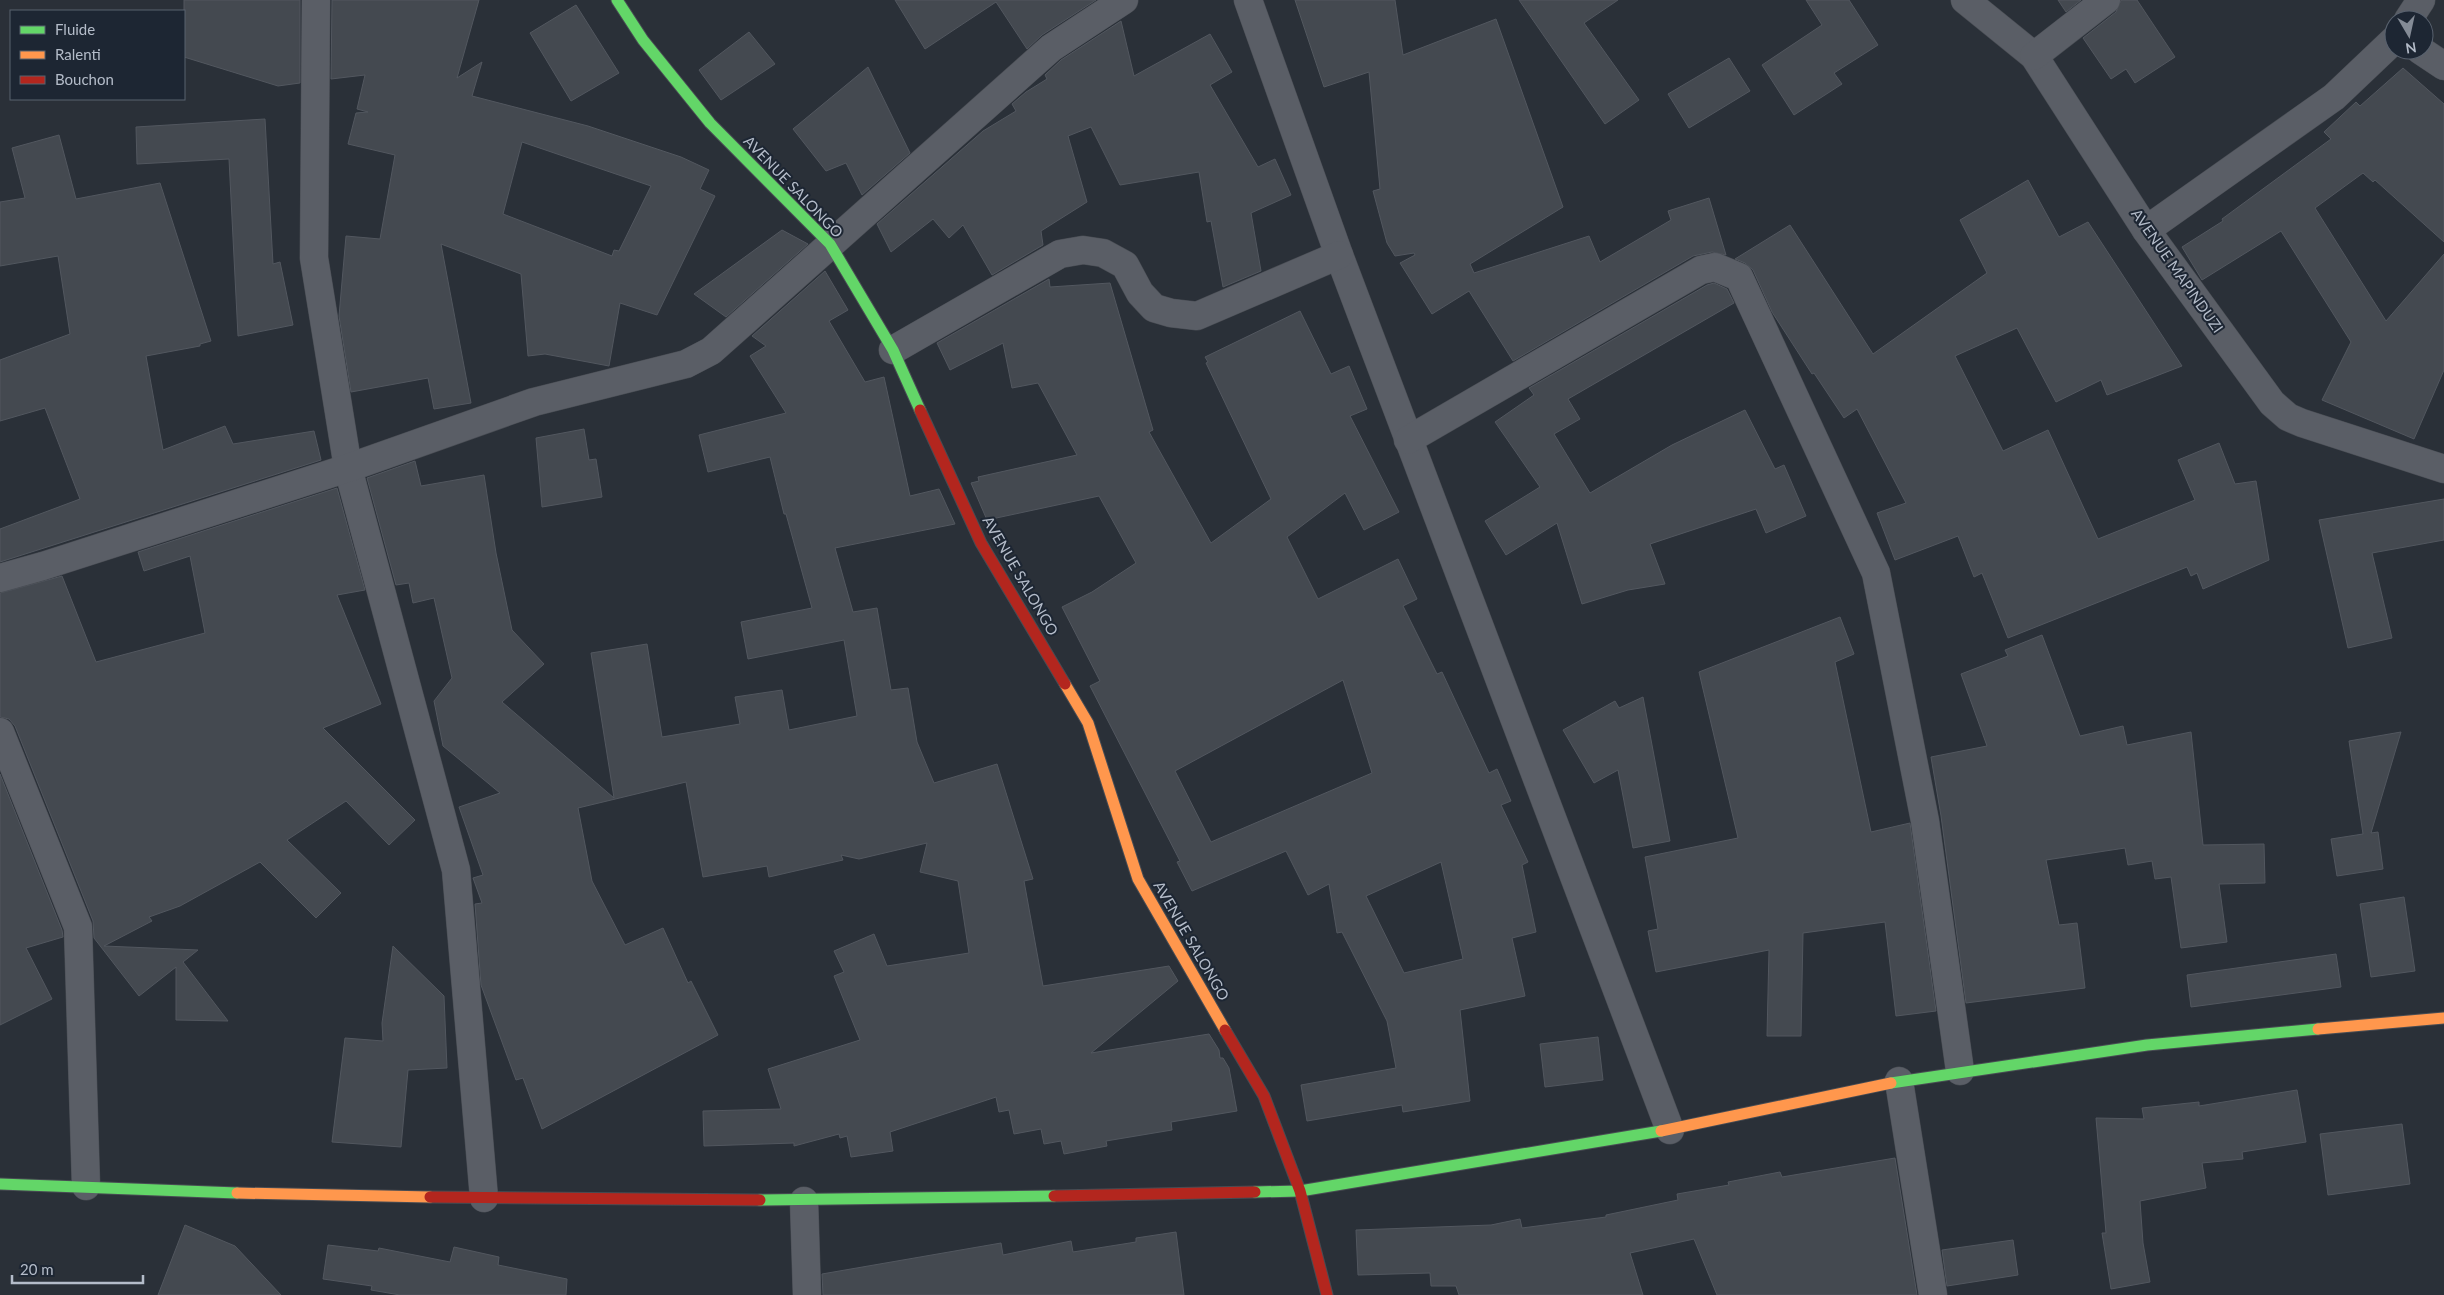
<svg xmlns="http://www.w3.org/2000/svg" width="2444" height="1295" font-family="Lato,sans-serif">
	<style>
		.building { fill: #444950; stroke: #52575f; fill-rule: evenodd }
		.lines { fill: none; stroke-linecap: round; stroke-linejoin: round }
		.street-casing { stroke: #484c53; stroke-width: 29 }
		.fast-casing { stroke: #484c53; stroke-width: 13 }
		.slow-casing { stroke: #484c53; stroke-width: 13 }
		.jam-casing { stroke: #484c53; stroke-width: 13 }
		.street { stroke: #5a5e66; stroke-width: 28 }
		.fast { stroke: #63d668; stroke-width: 11 }
		.slow { stroke: #ff974d; stroke-width: 11 }
		.jam { stroke: #b3261e; stroke-width: 11 }
		.labels { text-anchor: middle; stroke-width: 4; stroke-linejoin: round; paint-order: stroke }
		.street-label { font-size: 15px; fill: #b4bcc9; stroke: #1d2633 }
	</style>
	<rect width="100%" height="100%" fill="#2a3038"/>
	<g class="building">
		<path d="M184,0h116v83l-22,3 -94,-29z"/>
		<path d="M332,0h147l-22,78 25,-16 -10,34 116,30 93,31 28,13 -9,19 15,7 -58,119 -37,-12 -11,63 -64,-12 -17,2 -7,-82 -80,-30 30,159 -37,6 -6,-31 -77,14 -12,-76 7,-80 34,3 15,-84 -47,-11 8,-31 12,-1 -11,-3 8,-34 -34,4zM522,142l129,44 -32,65 -5,-1 -2,6 -109,-42z"/>
		<path d="M895,0h201l-54,35 -15,14 -31,-47 -71,47z"/>
		<path d="M1295,0h100l8,55 93,-36 67,188 -93,57 4,9 115,-37 11,26 71,-42 -3,-9 41,-13 17,57 -14,-3 -19,4 -180,105 -44,-70 -37,23 -32,-51 15,-8 -1,-2 -19,3 -8,-13 -14,-52 7,-2 -11,-117 -45,15z"/>
		<path d="M1519,0h99l-34,23 55,77 -34,24z"/>
		<path d="M1806,0h43l29,45 -44,28 8,11 -48,31 -32,-50 60,-40z"/>
		<path d="M2058,0h23l-15,12z"/>
		<path d="M2121,0h16l38,57 -40,26 -9,-14 -15,10 -28,-41 33,-26z"/>
		<path d="M576,5l43,68 -48,28 -41,-68z"/>
		<path d="M1121,21l13,55 76,-42 22,38 -22,13 48,82 17,-8 16,36 -40,18 10,58 -38,16 -12,-66 -4,1 -8,-50 -79,13 -29,-58 -23,9 19,66 -46,29 2,14 -51,30 -29,-50 -14,13 -16,-19 -42,33 -14,-28 106,-93 33,-20 -4,-7 14,-12 21,-13 -2,-4 16,-15z"/>
		<path d="M749,32l26,32 -54,36 -22,-30z"/>
		<path d="M1729,58l21,33 -61,37 -21,-34z"/>
		<path d="M868,67l42,86 -48,42 -16,-32 -20,8 -33,-42z"/>
		<path d="M2403,68l41,36v138l-69,-62 -2,2 -10,-9 -48,35 71,113 58,-67v116l-30,69 -92,-39 29,-58 -70,-111 -79,49 -20,-33 41,-26 -1,-2 109,-80 -7,-7 32,-30 4,4z"/>
		<path d="M265,119l8,145 7,-2 13,63 -55,11 -9,-177 -92,5 -1,-37z"/>
		<path d="M59,135l17,64 84,-16 51,158 -11,3v2l-54,10 17,94 62,-24 8,18 81,-13 7,29 -321,102v-33l80,-30 -35,-91 -45,13v-61l70,-26 -12,-78 -58,10v-64l25,-4 -13,-50z"/>
		<path d="M2028,180l31,57 29,-15 94,144 -75,29 -6,-15 -45,22 -39,-74 -62,28 48,95 45,-21 50,109 97,-39 -17,-40 41,-17 16,41 21,-3 13,79 -66,29 -6,-16 -6,3 -4,-9 -179,71 -26,-65 -8,4 -16,-41 -63,24 -18,-47 29,-10 -49,-94 -13,9 -30,-45 -2,1 -40,-62 -19,-42 -8,-7 -10,-4 55,-34 83,129 114,-81 -27,-53z"/>
		<path d="M782,230l26,14 -82,73 -32,-23z"/>
		<path d="M825,271l23,39 -19,11 36,61 19,-5 26,119 29,-7 16,35 -120,24 18,64 24,-4 14,82 17,-2 9,54 17,41 63,-19 36,115 -9,2 19,105 126,-20 9,15 -87,72 118,-19 10,16 1,8h3l6,10 8,43 -66,11 1,8 -66,11 1,5 -43,8 -3,-13 -17,3 -3,-15 -27,5 -5,-24 -10,2 -3,-15 -106,35 3,19 -42,6 -4,-21 -7,2 -1,-4 -45,12v-3l-90,3 -1,-35 78,-2 -13,-40 92,-29 -26,-64 10,-4 -10,-21 40,-17 13,32 82,-13 -11,-72 -38,-9 7,-29 -68,16 -18,-4 2,5 -74,17 -2,-11 -64,11 -17,-95 -108,26 14,73 33,64 38,-17 25,55 3,-2 27,54 -176,94 -19,-51 -7,2 -35,-95 -6,-81 7,-1 -9,-25 10,-3 -24,-68 41,-14 -57,-47 -9,-45 18,-23 -18,-80 -21,5 -4,-20 -13,2 -29,-107 48,-17 6,25 63,-11 12,78 16,77 32,34 -42,38 112,96 -23,-145 56,-9 15,93 78,-13 -5,-27 47,-7 7,40 68,-14 -13,-76 -96,19 -7,-37 71,-14 -26,-94h-2l-14,-57 -62,15 -9,-37 87,-22 -36,-57 16,-10 -14,-10z"/>
		<path d="M1049,279l1,8 60,-4 43,147 -4,2 62,111 60,-44 -65,-136 2,-1 -3,-5 95,-46 31,63 18,-8 18,43 -17,7 49,96 -35,18 -19,-37 -58,44 31,62 80,-40 19,40 -14,7 34,68 5,-2 47,101 8,-4 14,32 -10,4 27,57 -6,3 14,67 -24,6 13,58 -65,14 10,91 -67,11 -1,-7 -95,16 -6,-36 95,-17 -9,-47 -45,-89 -5,1 -8,-49 -21,11 -22,-44 -94,40 -15,-29 3,-1 -90,-175 10,-5 -38,-74 30,-15 44,-29 -37,-67 -112,24 -16,-37 8,-2 -1,-4 99,-22 -39,-72 -26,5 -9,-45 -53,27 -13,-27zM1343,680l29,93 -161,69 -36,-71zM1441,862l22,97 -59,14 -38,-77z"/>
		<path d="M1714,283l13,6 7,14 -166,96 12,20 -26,15 36,59 82,-48 73,-35 30,59 9,-4 22,51 -40,17 -10,-24 -106,35 15,40 -37,6 -46,14 -25,-81 -51,32 -21,-34 55,-34 -45,-65 39,-27 -5,-7 178,-103z"/>
		<path d="M584,429l5,31 7,-1 6,38 -60,10 -6,-69z"/>
		<path d="M337,488l28,102 -28,5 44,109 -58,24 92,92 -26,25 -43,-44 -59,39 54,53 -25,25 -56,-56 -80,44 -31,11 3,4 -48,25 94,4 -15,12 45,59 -52,-1v-53l-37,29 -45,-58 -1,-17 -78,-195 -6,-7 -9,-2v-124l62,-17 34,86 109,-29 -15,-77 -46,15 -6,-19z"/>
		<path d="M2444,499v41l-72,13 20,85 -44,10 -29,-128z"/>
		<path d="M1840,617l14,37 -19,8 36,170 39,-9 26,188 -40,5 -11,-94 -82,11 -2,103h-34l2,-86 -113,22 -8,-41 10,-2 -13,-72 93,-19 -39,-166z"/>
		<path d="M2042,635l38,101 43,-10 4,19 64,-13 12,113 61,-1 1,39 -46,1 8,58 -46,6 -10,-71 -16,2 -3,-18 -24,4 -3,-17 -79,12 13,65 18,-2 8,65 -119,15 -25,-187 -10,-59 56,-11 -26,-72 47,-18 -3,-6z"/>
		<path d="M1643,697l27,144 -37,7 -15,-78 -24,13 -31,-53 52,-29 4,7z"/>
		<path d="M2401,732l-30,101 7,-1 5,37 -46,7 -6,-37 32,-5 -14,-93z"/>
		<path d="M0,774l62,156 1,7 -37,11 26,51 -52,26z"/>
		<path d="M2404,897l11,74 -44,6 -11,-73z"/>
		<path d="M393,946l51,50 3,72 -39,2 -7,77 -69,-5 13,-104 38,3 -1,-18z"/>
		<path d="M2336,954l5,33 -150,20 -4,-32z"/>
		<path d="M1598,1037l5,43 -58,7 -5,-43z"/>
		<path d="M2297,1090l9,52 -64,10 1,7 -41,4 4,25 -66,13 3,42 7,39 -39,7 -9,-56h4l-10,-115 48,1 -2,-11 57,-6v4z"/>
		<path d="M2402,1124l8,60 -82,11 -8,-61z"/>
		<path d="M1895,1158l22,137h-200l-23,-56 -64,14 13,42h-184l-3,-9h-25l-1,-13 -72,2 -2,-45 135,-5 29,-6 2,9 84,-11v-2l72,-15 -1,-6 52,-9 -1,-3 52,-10 2,5z"/>
		<path d="M185,1225l50,21 46,49h-123z"/>
		<path d="M1176,1232l8,63h-361l-1,-21 179,-31 2,12 68,-14 2,11 63,-10v-4z"/>
		<path d="M2013,1240l5,35 -71,11 -5,-36z"/>
		<path d="M328,1245l50,6 1,-3 71,14 4,-15 45,10 -1,8 69,14 -1,16h-166l-29,-5 1,-4 -49,-7z"/>
	</g>
	<g class="lines">
		<defs>
			<g id="street">
				<path d="M316,0l-2,258 34,210 108,402 28,328"/>
				<path d="M1248,0l91,255 331,875"/>
				<path d="M1965,0l69,56 112,174 126,173 16,14 14,6 142,46"/>
				<path d="M2408,20l13,-20"/>
				<path d="M2420,50l24,16"/>
				<path d="M2034,56l72,-56"/>
				<path d="M2146,230l188,-133 60,-57"/>
				<path d="M893,350l167,-96 23,-4 20,3 22,12 15,28 14,15 17,5 26,3 142,-61"/>
				<path d="M1408,440l293,-170 14,-3 24,10 137,296 49,248 35,250"/>
				<path d="M0,578l43,-12 305,-98 186,-66 152,-38 25,-13 340,-303 73,-48"/>
				<path d="M0,732l78,195 8,259"/>
				<path d="M1899,1081l34,214"/>
				<path d="M804,1201l3,94"/>
			</g>
			<g id="fast">
				<path d="M617,0l26,40 67,83 120,121 63,106 27,60"/>
				<path d="M1891,1083l256,-38 171,-16"/>
				<path d="M0,1184l237,9"/>
				<path d="M1255,1192l45,-1 361,-60"/>
				<path d="M760,1200l294,-4"/>
			</g>
			<g id="slow">
				<path d="M1065,684l23,39 50,156 87,151"/>
				<path d="M2318,1029l126,-11"/>
				<path d="M1661,1131l230,-48"/>
				<path d="M237,1193l193,4"/>
			</g>
			<g id="jam">
				<path d="M920,410l61,133 84,141"/>
				<path d="M1225,1030l39,66 36,95 27,104"/>
				<path d="M1054,1196l201,-4"/>
				<path d="M430,1197l330,3"/>
			</g>
		</defs>
		<use href="#street" class="street-casing"/>
		<use href="#fast" class="fast-casing"/>
		<use href="#slow" class="slow-casing"/>
		<use href="#jam" class="jam-casing"/>
		<use href="#street" class="street"/>
		<use href="#fast" class="fast"/>
		<use href="#slow" class="slow"/>
		<use href="#jam" class="jam"/>
	</g>
	<g class="labels">
		<g class="street-label">
			<text transform="translate(793 187) rotate(46)" y="5">AVENUE SALONGO</text>
			<text transform="translate(2177 271) rotate(55)" y="5">AVENUE MAPINDUZI</text>
			<text transform="translate(1020 576) rotate(60)" y="5">AVENUE SALONGO</text>
			<text transform="translate(1191 941) rotate(60)" y="5">AVENUE SALONGO</text>
		</g>
	</g>
	<rect x="10" y="10" width="175" height="90" fill="#1d2633" stroke="#59626f"/>
	<rect x="20" y="26" width="25" height="8" fill="#63d668" stroke="#59626f"/>
	<text x="55" y="35" font-size="15" fill="#b4bcc9">Fluide</text>
	<rect x="20" y="51" width="25" height="8" fill="#ff974d" stroke="#59626f"/>
	<text x="55" y="60" font-size="15" fill="#b4bcc9">Ralenti</text>
	<rect x="20" y="76" width="25" height="8" fill="#b3261e" stroke="#59626f"/>
	<text x="55" y="85" font-size="15" fill="#b4bcc9">Bouchon</text>
	<g transform="translate(2409 35) rotate(171)"><circle r="24" fill="#1d2633" stroke="#59626f"/>
	<path d="M0-4L9 19L0 12L-9 19Z" fill="#848b96"/>
	<text y="-8" font-size="14" font-weight="bold" text-anchor="middle" fill="#b4bcc9">N</text>
	</g>
	<path d="M12 1275v8h131v-8" fill="none" stroke="#b4bcc9" stroke-width="2.5"/>
	<text x="20" y="1275" font-size="15" fill="#b4bcc9" stroke="#1d2633" stroke-width="4" paint-order="stroke">20 m</text>
</svg>
